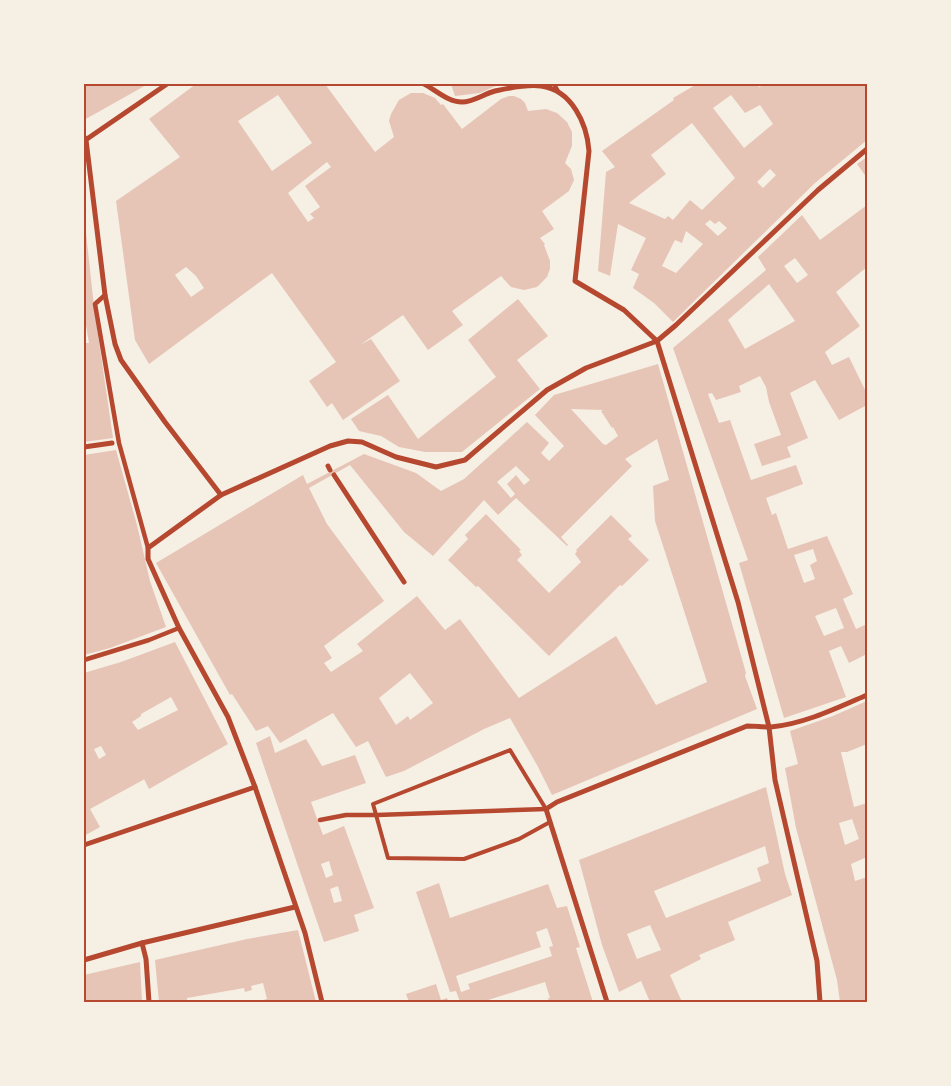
<svg xmlns="http://www.w3.org/2000/svg" width="951" height="1086" font-family="Ubuntu,sans-serif">
	<style>
		.building { fill: #e6c5b7; fill-rule: evenodd }
		.lines { fill: none; stroke-linecap: round; stroke-linejoin: round }
		.service { stroke: #b5482f; stroke-width: 4 }
		.pedestrian { stroke: #b5482f; stroke-width: 4.5 }
		.minor { stroke: #b5482f; stroke-width: 5 }
		.neatline { fill: none; stroke: #b5482f; stroke-width: 2 }
	</style>
	<rect width="100%" height="100%" fill="#f6efe4"/>
	<g class="building">
		<path d="M84,84h64l-64,36z"/>
		<path d="M196,84h129l50,68 19,-15 -5,-16 2,-7 8,-14 12,-7h12l12,5 6,7 2,-1 19,25 39,-30 8,-3h5l7,3 4,4 3,8 18,-2 11,4 10,9 5,10v14l-7,17 6,6 3,11 -5,11 -27,20 12,18 -14,9 5,6 -1,1 6,16v8l-3,8 -10,10 -13,3 -13,-3 -10,-11 -49,35 11,14 -35,25 -25,-35 -43,30 11,-6 29,42 -57,39 -11,-17 -5,4 -18,-26 27,-19 -64,-89 -123,91 -14,-24 -19,-139 64,-44 -31,-38zM278,95l34,48 -40,28 -34,-50zM327,162l4,5 -26,19 15,21 -10,7 4,4 -6,4 -20,-29zM186,267l10,9 8,12 -13,9 -16,-22z"/>
		<path d="M451,84h49l-20,9 -25,3z"/>
		<path d="M697,84h59l3,3 8,-3h100v56l-52,43 -142,139 -19,-19 -21,-15 6,-14 -8,-4 15,-32 -28,-14 -8,52 -12,-5 8,-99 9,-5 -13,-16 72,-51 -1,-2zM731,95l14,18 15,-8 13,19 -29,24 -31,-40zM692,123l43,55 -33,32 -12,-10 -17,20 -5,-4 -3,3 -36,-16 37,-29 -15,-19zM770,169l6,6 -13,13 -6,-6zM710,220l5,4 4,-3 8,7 -9,8 -13,-12zM686,231l17,13 -27,29 -14,-7 13,-26 7,3z"/>
		<path d="M867,157v21l-10,-14z"/>
		<path d="M867,205v62l-31,25 24,34 -35,26 7,13 17,-8 18,37v11l-28,15 -24,-40 -25,13 18,45 -21,9 4,10 -29,9 -8,-22 27,-9 -12,-33 -3,-15 -6,-11 -21,10 2,6 -25,8 -4,-7 -4,1 11,29 11,-3 21,60 45,-15 7,19 -37,14 6,17 4,-2 12,36 39,-13 26,58 -10,5 13,30 11,-5v30l-18,9 -8,-17 -12,5 17,46 -62,21 -45,-155 9,-3 -75,-212 93,-78 -8,-13 44,-42 18,25zM795,258l13,17 -11,8 -13,-17zM769,284l26,37 -50,28 -17,-29zM813,549l4,12 -7,4 5,14 -11,4 -10,-28zM836,608l8,20 -20,8 -9,-20z"/>
		<path d="M84,223h1l9,84 19,131 -29,4v-99h5l-5,-29z"/>
		<path d="M518,299l30,37 -31,24 23,29 -78,63h-37l-26,-5 -18,-11 -22,-5 -8,-12 37,-24 30,44 78,-62 -28,-37z"/>
		<path d="M658,364l88,309 -1,3 12,33 -205,86 -15,-30 -27,-47 -26,11 -80,42 -18,6 -18,-36 -12,6 -23,-34 -53,30 -12,-17 -12,5 -24,-37 -2,1 -74,-132 147,-88 4,9 57,-30 52,19 25,18 23,-12 63,-57 22,21 -8,10 8,8 15,-15 -29,-31 19,-20zM571,409l32,1 -2,1 11,17 1,-1 5,9 -12,9 -3,-1zM657,439l12,41 -16,6 2,35 52,161 -51,23 -40,-69 -97,62 -59,-79 -15,11 -28,-34 -60,48 6,7 -32,21 -7,-9 8,-5 -8,-12 60,-45 -57,-77 -18,-36 41,-23 54,67 29,24 51,-56 14,15 18,-17 51,48 1,-1 -7,-8 71,-71 -7,-7zM516,466l14,14 -6,5 -8,-10 -9,9 8,10 -4,4 -14,-16zM410,673l23,30 -23,17 -2,-4 -12,9 -17,-27z"/>
		<path d="M116,450l21,75 13,56 16,46 -56,21 -26,7v-200z"/>
		<path d="M486,514l35,36 -2,1 3,4 -5,5 32,33 32,-31 -6,-8 2,-3 -1,-1 35,-35 21,21 -4,3 21,21 -27,26 -2,-1 -71,71 -71,-70 -2,1 -28,-27 20,-21 -3,-4z"/>
		<path d="M175,642l53,102 -79,45 -5,-10 -1,1 -53,29 10,18 -16,9v-70h1l-1,-3v-90l37,-11zM171,697l7,13 -40,20 -6,-8 9,-6v-2zM101,746l5,9 -7,4 -5,-10z"/>
		<path d="M867,701v43l-20,8h-6l13,55 13,-4v54l-16,7 4,17 12,-4v125h-27l-3,-22 -41,-152 -11,-60 13,-4 -8,-33 43,-15zM852,819l7,20 -14,6 -6,-22z"/>
		<path d="M270,736l5,17 31,-14 16,27 33,-11 11,28 -55,19 12,33 21,-9 30,82 -20,7 5,16 -35,11 -68,-199zM329,861l4,14 -7,3 -5,-14zM338,886l4,15 -8,2 -4,-14z"/>
		<path d="M766,787l19,87 7,21 -64,27 7,18 -36,15 2,4 -31,16 12,27h-32l-9,-21 -22,11 -17,-47 -23,-85zM765,846l4,17 -12,5 4,13 -95,37 -12,-27zM650,925l11,25 -24,9 -10,-25z"/>
		<path d="M439,883l11,35 98,-34 9,24 10,-2 13,41 -4,1 17,54h-44l-1,-4h2l-5,-16 -63,20h-22l-4,-11 -6,1 -34,-100zM547,928l6,18 -4,1 3,9 -84,28 2,5 -9,3 -5,-16 85,-29 -5,-15z"/>
		<path d="M298,930l18,72h-61l12,-3 -4,-16 -12,3 1,4 -7,2 -1,-4 -57,10v4h-28l-4,-42 92,-21z"/>
		<path d="M140,962l2,40h-58v-27z"/>
		<path d="M436,984l5,16 6,-2 2,4h-40l-3,-8z"/>
	</g>
	<g class="lines">
		<g class="service">
			<path d="M554,84l4,7"/>
			<path d="M546,809l-36,-59 -137,54 15,54 76,1 55,-20 31,-17"/>
		</g>
		<g class="pedestrian">
			<path d="M105,295l-10,9 24,139 29,105"/>
			<path d="M84,660l65,-20 30,-12"/>
			<path d="M320,820l26,-5h31l169,-6"/>
		</g>
		<g class="minor">
			<path d="M424,84c12,6 24,18 38,18 11,0 22,-8 33,-11 14,-3 31,-7 46,-5 31,4 46,38 48,65l-14,130 49,29 33,31 81,261 31,125 6,53 42,181 3,41"/>
			<path d="M84,137l2,3 19,155 10,49 6,16 44,62 56,73"/>
			<path d="M84,141l83,-57"/>
			<path d="M84,447l28,-4"/>
			<path d="M328,466l2,4"/>
			<path d="M334,475l70,107"/>
			<path d="M84,845l171,-58"/>
			<path d="M142,943l4,16 3,43"/>
			<path d="M84,960l58,-17 153,-36"/>
			<path d="M322,1002l-17,-69 -50,-146 -27,-70 -49,-89 -31,-69v-11l73,-53 109,-49 18,-5 14,1 34,15 40,10 29,-7 82,-70 39,-22 71,-27 19,-16 142,-135 49,-41"/>
			<path d="M607,1002l-61,-193 11,-7 190,-76c8,0 16,1 24,1 33,-3 66,-19 96,-32"/>
		</g>
	</g>
	<rect width="951" height="1086" fill="none" stroke="#f6efe4" stroke-width="170"/>
	<rect x="85" y="85" width="781" height="916" class="neatline"/>
</svg>
